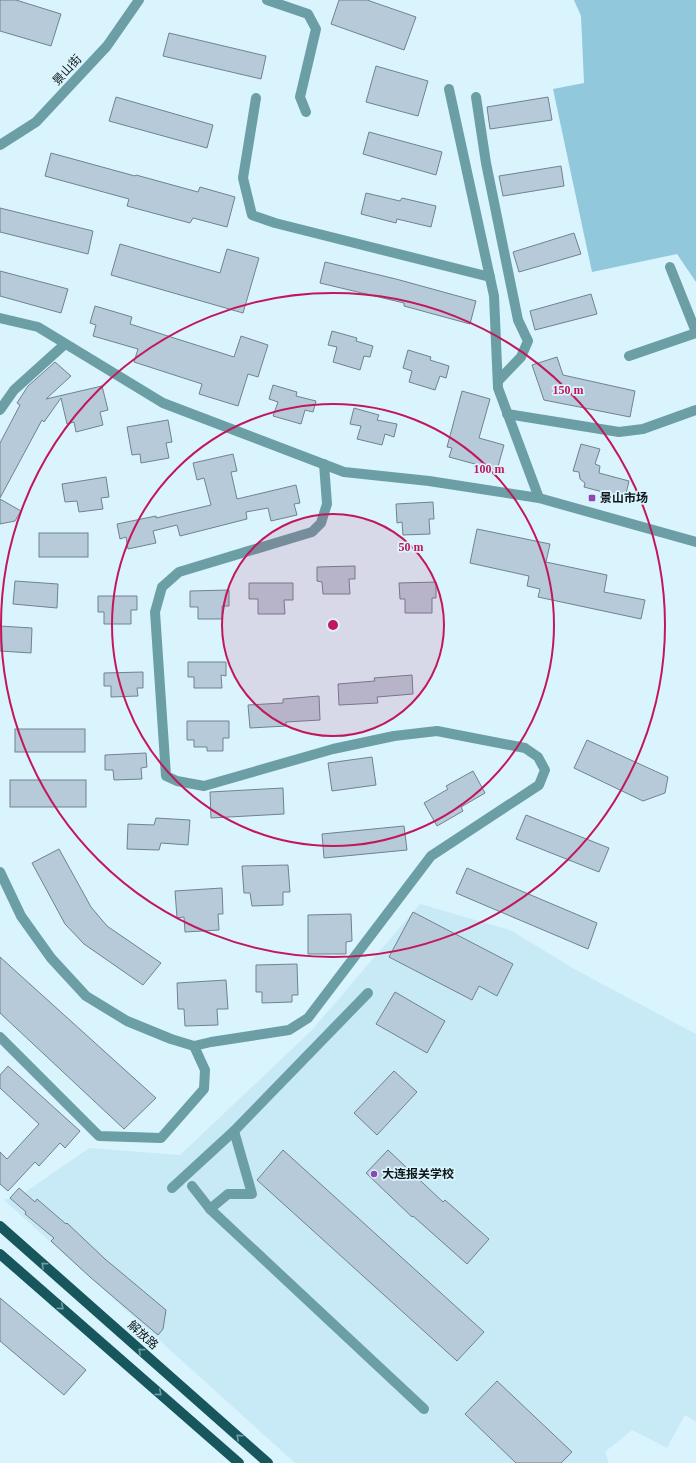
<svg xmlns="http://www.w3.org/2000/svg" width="696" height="1463" font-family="'Times New Roman','Noto Sans SC',serif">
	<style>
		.built { fill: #c8eaf7 }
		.green { fill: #91c8db }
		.building { fill: #b6cad9; stroke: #708290 }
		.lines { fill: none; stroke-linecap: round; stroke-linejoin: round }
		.minor { stroke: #6b9fa5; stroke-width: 10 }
		.major { stroke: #16565c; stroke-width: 10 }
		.oneway { stroke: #6e9da4 }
		.ring { fill: none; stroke: #c2185b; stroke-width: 2 }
		.poi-dot { fill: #9045b6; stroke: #daf4fd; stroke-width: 1.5 }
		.labels { text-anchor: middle; stroke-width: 3.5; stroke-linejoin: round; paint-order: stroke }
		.street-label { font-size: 12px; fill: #0e171a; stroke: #daf4fd }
		.poi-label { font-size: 12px; font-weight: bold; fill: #0e171a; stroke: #daf4fd; text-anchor: start }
		.centre { fill: #c2185b; stroke: #daf4fd; stroke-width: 2 }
		.ring-label { font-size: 12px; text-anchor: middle; font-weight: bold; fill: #c2185b; stroke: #daf4fd; stroke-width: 3.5; stroke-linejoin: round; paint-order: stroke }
	</style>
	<rect width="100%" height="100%" fill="#daf4fd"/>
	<path class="built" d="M420,904l90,26 68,41 118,63v388l-11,-7 -18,33 -35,-18 -27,22 4,11h-314l-291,-263 20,-7 65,-45 91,7 131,-124z"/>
	<path class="green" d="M574,0h122v282l-19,-28 -85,18 -39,-183 31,-6 -3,-67z"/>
	<g class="building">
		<path d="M0,0h16l45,14 -10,32 -51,-15z"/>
		<path d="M339,0h28l49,17 -12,33 -73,-26z"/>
		<path d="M169,33l97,23 -5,23 -98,-23z"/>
		<path d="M376,66l52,15 -10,35 -52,-14z"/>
		<path d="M116,97l97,28 -6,23 -98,-27z"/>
		<path d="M548,97l4,23 -62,9 -3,-22z"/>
		<path d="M369,132l73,20 -6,23 -73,-21z"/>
		<path d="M51,153l84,23 1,-1 62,17 2,-5 35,10 -8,30 -34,-9 -3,5 -63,-17 2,-7 -84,-23z"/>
		<path d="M561,166l3,20 -61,10 -4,-20z"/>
		<path d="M366,193l34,8 2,-3 34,8 -5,21 -34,-8 -1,4 -35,-9z"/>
		<path d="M0,208l93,23 -5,23 -88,-22z"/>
		<path d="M574,233l7,21 -62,18 -6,-20z"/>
		<path d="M120,244l100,29 7,-24 32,9 -16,55 -132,-38z"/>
		<path d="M325,262l71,17 80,22 -6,23 -66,-18v-3l-84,-20z"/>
		<path d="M0,271l68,18 -7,24 -61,-17z"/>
		<path d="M591,294l6,20 -62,16 -5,-19z"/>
		<path d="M95,306l37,11 -2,7 104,33 7,-21 27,9 -10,32 -10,-3 -10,32 -39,-12 3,-10 -68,-22 4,-13 -45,-13 3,-11 -6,-2z"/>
		<path d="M332,331l25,7 -1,3 17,5 -3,11 -6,-1 -4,14 -27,-8 4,-15 -9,-2z"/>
		<path d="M408,350l23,7 -1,3 19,6 -3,12 -6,-2 -5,14 -26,-8 3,-11 -9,-3z"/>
		<path d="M557,357l6,18 72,16 -5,26 -86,-17 -12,-35z"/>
		<path d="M55,362l16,14 -25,23 56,-13 6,24 -8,2 3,13 -27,7 -2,-10 -7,2 -6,-26 -17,24 -2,-2 -42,78v-55l20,-38 -3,-2 11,-17z"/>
		<path d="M273,385l24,7 -1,4 20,5 -3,11 -8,-2 -4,14 -28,-8 5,-14 -9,-3z"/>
		<path d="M462,391l28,8 -11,39 25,7 -7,25 -48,-13 3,-9 -5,-1z"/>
		<path d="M354,408l25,7 -2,5 20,4 -3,13 -9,-3 -3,11 -25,-6 4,-13 -11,-2z"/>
		<path d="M168,420l4,22 -6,1 3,15 -28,5 -1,-9 -8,1 -5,-28z"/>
		<path d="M581,444l19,5 -5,15 5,2 -1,7 30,8 -4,17 -41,-11 1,-4 -5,-4 -1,-7 -6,-1z"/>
		<path d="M233,454l4,17 -6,1 6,27 59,-14 4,18 -6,1 3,11 -26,6 -3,-13 -22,4 1,7 -67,17 -3,-11 -24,6 3,12 -28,6 -2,-12 -6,2 -3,-15 39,-8v2l55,-13 -7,-27 -7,2 -4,-17z"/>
		<path d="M106,477l3,20 -8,1 2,11 -24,3 -2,-11 -12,1 -3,-18z"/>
		<path d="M0,499l21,12 -6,10 -15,3z"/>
		<path d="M433,502l1,17h-5l1,15 -27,1 -1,-13 -5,1 -1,-19z"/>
		<path d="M477,529l73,15 -4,18 61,13 -3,17 41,8 -4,19 -103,-22 2,-8 -13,-3 2,-10 -59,-13z"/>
		<rect x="39" y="533" width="49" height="24"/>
		<path d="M355,566v13h-6l1,15h-27l-1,-12 -5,-1v-14z"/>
		<path d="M15,581l43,3 -1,24 -44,-4z"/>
		<path d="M436,582v16h-4v15h-27v-14h-5l-1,-16z"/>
		<path d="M249,583h44v17h-9l1,14h-27v-15h-9z"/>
		<path d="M229,590v16h-7v13h-24v-12h-8v-16z"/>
		<path d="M98,596h39v14h-6v14h-27v-12h-6z"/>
		<path d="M0,626l32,2 -1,25 -31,-2z"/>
		<path d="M188,662h38v14l-5,-1 1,13h-28v-11h-6z"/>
		<path d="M143,672v16h-6l1,8 -27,1v-11h-7v-13z"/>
		<path d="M412,675l1,19 -36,3 1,6 -39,2 -1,-21 37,-3 -1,-3z"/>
		<path d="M319,696l1,24 -34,2v4l-36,2 -2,-23 35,-2v-4z"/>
		<path d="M187,721h42v17h-6v13h-16v-4h-13v-7h-7z"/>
		<rect x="15" y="729" width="70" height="23"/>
		<path d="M587,740l81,37 -3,16 -22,8 -69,-33z"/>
		<path d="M146,753l1,14 -6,1 1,11 -28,1 -1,-10h-8v-15z"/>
		<path d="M372,757l4,28 -44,6 -4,-28z"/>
		<path d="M473,771l12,22 -24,14 2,4 -26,15 -13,-23 24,-14 -2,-3z"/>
		<rect x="10" y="780" width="76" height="27"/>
		<path d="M283,788l1,26 -73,4 -1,-26z"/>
		<path d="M526,815l83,33 -10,24 -83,-33z"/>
		<path d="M156,818l34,2 -2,25 -27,-2 -2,7 -32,-1 1,-25 26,1z"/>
		<path d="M404,826l3,24 -83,8 -2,-24z"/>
		<path d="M59,849l32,58 16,19 54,37 -18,22 -59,-41 -19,-20 -33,-61z"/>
		<path d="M288,865l2,27h-7v13l-31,1 -2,-13h-6l-2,-27z"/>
		<path d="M467,868l130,55 -9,26 -132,-56z"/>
		<path d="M222,888l1,26h-5l1,16 -34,2 -1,-15 -7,1 -2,-27z"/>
		<path d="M413,912l100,52 -16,32 -18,-10 -7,14 -83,-43z"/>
		<path d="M351,914l1,27 -6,1v12h-38v-39z"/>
		<path d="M0,957l156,141 -32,31 -124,-116z"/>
		<path d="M297,964l1,31h-6v7l-30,1v-11h-6v-27z"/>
		<path d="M226,980l2,29h-11l1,16 -33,1 -1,-17h-6l-1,-26z"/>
		<path d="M395,992l50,29 -18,32 -51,-29z"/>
		<path d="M8,1066l72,65 -15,17 -5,-5 -21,23 -4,-4 -27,29 -8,-7v-32l7,7 32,-35 -39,-36v-13z"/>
		<path d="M394,1071l23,21 -40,43 -23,-22z"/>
		<path d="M283,1150l201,182 -27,29 -200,-181z"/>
		<path d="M388,1150l55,52 2,-2 44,39 -22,25 -54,-48 -1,1 -46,-44z"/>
		<path d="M19,1188l16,14 2,-3 29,25 1,-1 38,36 61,51 -3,19 -5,6 -68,-58 -39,-36 3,-3 -29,-24 1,-2 -16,-14z"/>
		<path d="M0,1298l86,72 -22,25 -64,-54z"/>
		<path d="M497,1381l75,71 -11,11h-45l-51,-49z"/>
	</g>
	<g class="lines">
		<g class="minor">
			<path d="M267,0l41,14 8,15 -16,68 6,15"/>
			<path d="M449,89l45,207 4,92 41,110"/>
			<path d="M476,97l10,66 32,157 10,21 -7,16 -23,24"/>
			<path d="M256,98l-13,80 9,37 23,8 215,54"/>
			<path d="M0,145l36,-23 71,-76 32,-46"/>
			<path d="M670,267l26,65"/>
			<path d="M0,318l38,9 125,76 181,69 85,9 110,17 157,44"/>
			<path d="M629,356l67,-23"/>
			<path d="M0,410l14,-20 51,-46"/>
			<path d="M507,414l112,18 24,-3 53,-19"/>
			<path d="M0,872l21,44 30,42 35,38 41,25 44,18 23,7 17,-4 78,-12 19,-12 123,-162 108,-71 6,-15 -7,-13 -13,-9 -88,-17 -43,5 -61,13 -129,37 -27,-5 -11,-5 -11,-164 7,-25 17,-15 133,-40 9,-9 6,-19 -3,-40"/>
			<path d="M0,1037l99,99 62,2 43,-49 1,-19 -11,-24"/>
			<path d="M192,1186l18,23 214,200"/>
			<path d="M172,1188l62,-57 134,-138"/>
			<path d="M210,1209l18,-15h24l-18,-63"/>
		</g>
		<g class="major">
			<path d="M0,1226l268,237"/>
			<path d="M0,1254l239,209"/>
		</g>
	</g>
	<defs><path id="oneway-chevron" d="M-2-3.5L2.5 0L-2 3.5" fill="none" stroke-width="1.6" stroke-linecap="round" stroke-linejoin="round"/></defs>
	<g class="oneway">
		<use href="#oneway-chevron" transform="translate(44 1265) rotate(-138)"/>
		<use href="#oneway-chevron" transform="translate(61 1307) rotate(41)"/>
		<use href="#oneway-chevron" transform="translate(141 1351) rotate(-138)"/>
		<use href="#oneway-chevron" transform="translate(159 1393) rotate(41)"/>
		<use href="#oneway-chevron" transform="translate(239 1437) rotate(-138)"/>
	</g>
	<circle cx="333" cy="625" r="111" fill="#c2185b" fill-opacity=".12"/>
	<g class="ring">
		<circle cx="333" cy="625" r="111"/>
		<circle cx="333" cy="625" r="221"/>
		<circle cx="333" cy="625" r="332"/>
	</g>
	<g class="poi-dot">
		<rect x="588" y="494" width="8" height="8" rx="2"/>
		<circle cx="374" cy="1174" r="4"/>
	</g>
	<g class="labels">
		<g class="street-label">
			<text transform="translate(67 70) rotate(-47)" y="4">景山街</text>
			<text transform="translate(143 1335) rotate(42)" y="4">解放路</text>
		</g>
		<g class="poi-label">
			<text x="600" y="502">景山市场</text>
			<text x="382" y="1178">大连报关学校</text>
		</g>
	</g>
	<circle cx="333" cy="625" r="6" class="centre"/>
	<g class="ring-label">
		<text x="568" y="394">150 m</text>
		<text x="489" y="473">100 m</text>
		<text x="411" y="551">50 m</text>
	</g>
</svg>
